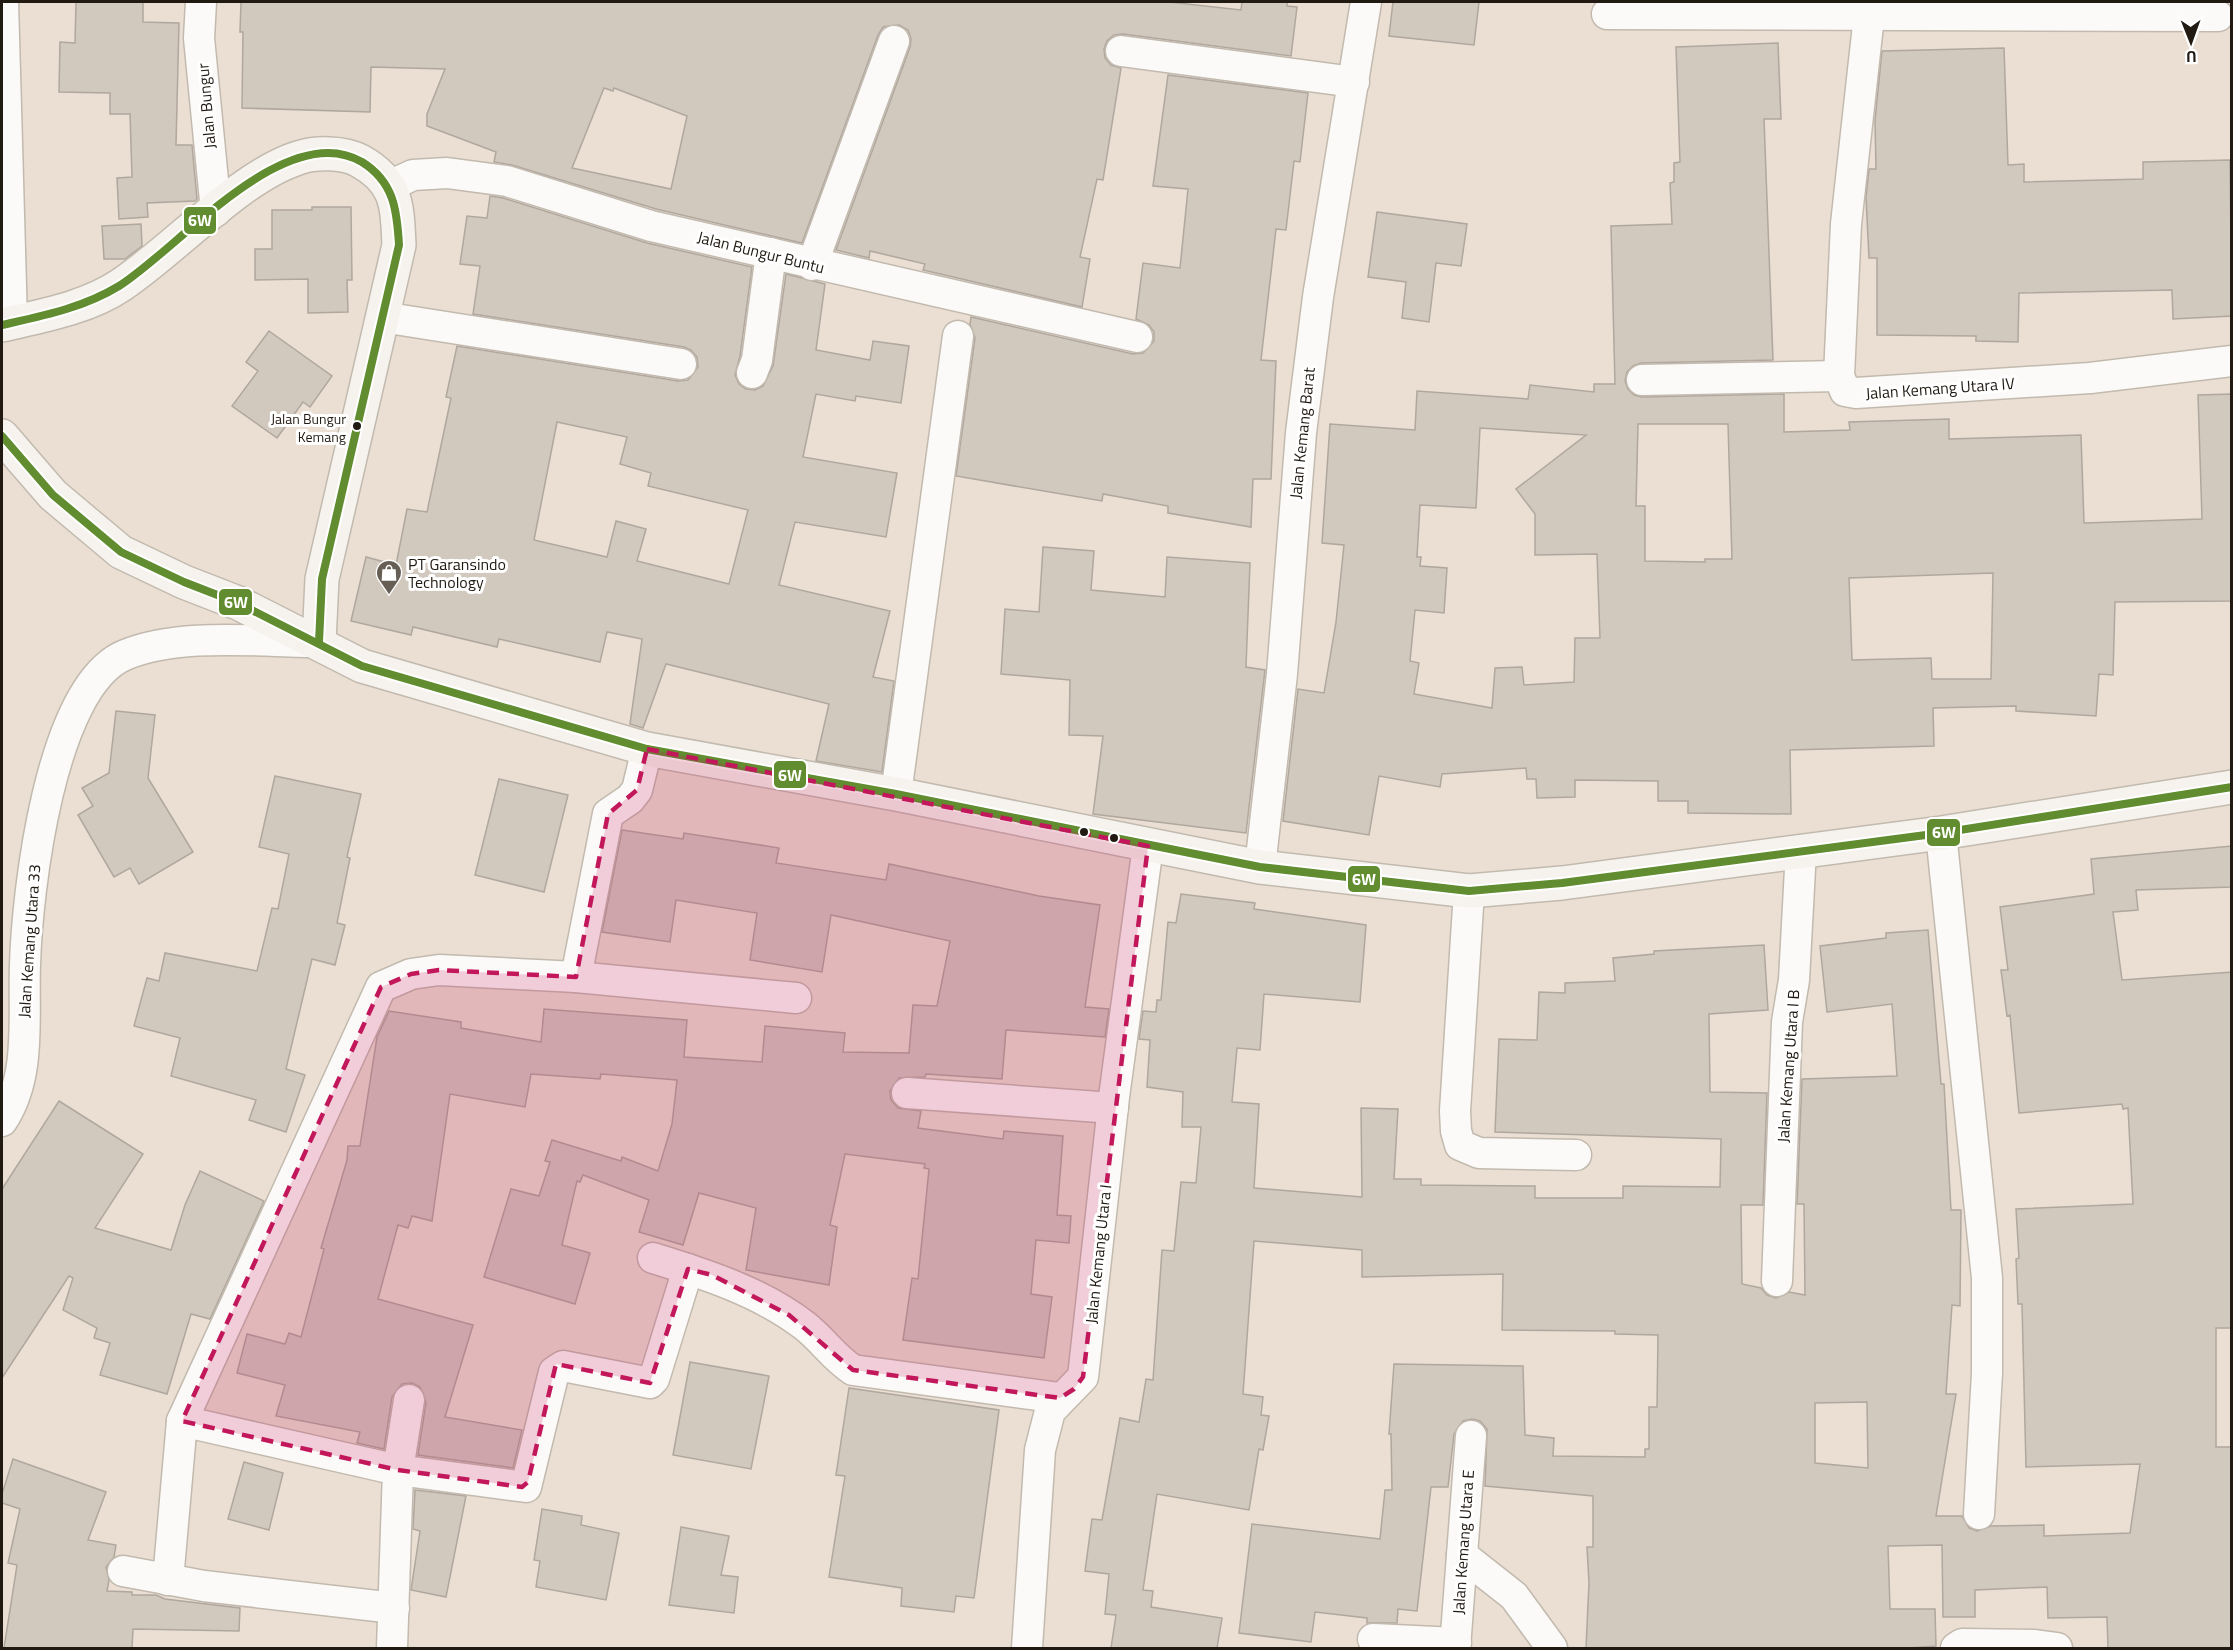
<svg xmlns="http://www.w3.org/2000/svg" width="2233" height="1650" font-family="'Titillium Web',sans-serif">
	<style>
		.building { fill: #d1c8be; stroke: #b0a79e; stroke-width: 1.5; fill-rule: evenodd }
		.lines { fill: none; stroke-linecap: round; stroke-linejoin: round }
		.street-casing { stroke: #c2baaf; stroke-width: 33 }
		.secondary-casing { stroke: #c2baaf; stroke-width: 36 }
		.street { stroke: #fcfaf8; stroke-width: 30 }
		.secondary { stroke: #f6f3ee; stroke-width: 33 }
		.bus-1-casing { stroke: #fff; stroke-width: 12 }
		.bus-1 { stroke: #628c30; stroke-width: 8 }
		.marked { fill: #c2185b; fill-opacity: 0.2; stroke: #c2185b; stroke-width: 4.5; stroke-dasharray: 12 8; stroke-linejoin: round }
		.bus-dot { fill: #211a12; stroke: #fff; stroke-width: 2 }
		.labels { text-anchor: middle; stroke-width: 6; stroke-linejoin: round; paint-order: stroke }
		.bus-label { font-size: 14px; fill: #211a12; stroke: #fff; text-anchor: end }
		.street-label { font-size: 16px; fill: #211a12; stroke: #fff }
		.poi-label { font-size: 16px; fill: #211a12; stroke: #fff; text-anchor: start }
		.line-badge { stroke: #fff; stroke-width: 2 }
		.badge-label { font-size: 16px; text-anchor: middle; font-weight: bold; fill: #fff }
	</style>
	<rect width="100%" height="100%" fill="#eadfd2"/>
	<g class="building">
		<path d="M76,2h67v20l36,1 -3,122h16l5,54 -2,2 -48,2 1,14 -29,2 -2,-41 15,-1 -2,-63h-20v-21l-51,-1 1,-50 15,1z"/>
		<path d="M241,2h928l72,8 1,-8h45v4l10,1 -6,49 -168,-22 -9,1 -7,6 -3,8 1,9 6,7 10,3 -18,112 -6,-1 -17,78 10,2 -8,48 -159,-37 2,-6 -55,-13 -1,7 -33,-8 74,-203 1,-8 -3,-9 -9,-5 -16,2 -5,8 -76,208 -146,-34 -144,-44 -18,-3 2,-10 -69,-26v-12l18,-45 -74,-2 -1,45 -128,-4 1,-76h-3zM604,88l9,3 1,-3 73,28 -16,73 -99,-21z"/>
		<path d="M1393,2h86l-5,43 -85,-9z"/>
		<path d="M1778,43l3,76h-17l9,241 -132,3 -8,3 -6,6 -2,9 3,8 6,6 8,2 142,-3v38l66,-2 -1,-8 100,-3v20l132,-4 3,88 118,-4 -4,-124 34,-1v207l-117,1 -2,73 -14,-1 -3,42 -80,-5v-5l-83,2 1,38 -144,4 1,64 -103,-1v-12h-30v-20l-83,-1v17l-38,1 -1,-19h-9l-1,-11 -84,6 -2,13 -61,-11 -10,59 -86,-14 15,-132 26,4 12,-71 8,-77 -22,-2 8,-119 85,6 2,-39 111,8 2,-14 64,7v-8h21l-4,-158 61,-2 -2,-41 4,-1v-19l6,-1 -4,-115zM1638,424h90l4,135h-27v3l-60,-1v-55h-9zM1480,428l106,7 -70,54 19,25v41l62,-1 3,84h-25l-1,44 -50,3 -2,-18 -27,1 -3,40 -78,-14 5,-31 -9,-2 5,-51 29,3 3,-45 -27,-2 1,-9h-4l3,-52 56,3zM1993,573l-2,106h-59l-1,-21 -79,2 -3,-82z"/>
		<path d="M2004,48l4,117 16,-1v18l119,-3v-17l87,-2 2,156 -59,3 -1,-29 -153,3 -1,49 -42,-1v-5l-99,-1v-77h-8l-3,-61 3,-28h7l-1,-49 7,-69z"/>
		<path d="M1168,75l140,18 -8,69 -6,-1 -8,69 -10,-1 -15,131 15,1 -5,118h-18l-2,48 -83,-14v-7l-65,-12 -1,7 -146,-25 19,-138 -5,-14 1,-7 162,37 10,-1 11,-12v-9l-5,-7 -13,-6 7,-56 37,5 8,-79 -35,-3z"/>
		<path d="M490,196l13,2 144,45 105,24 -12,89 -5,19 4,9 7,5 9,1 8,-4 10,-20 13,-92 39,10 -9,66 54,10 3,-19 36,5 -8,57 -45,-7 -1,5 -39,-7 -13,63 94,16 -11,64 -91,-15 -16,63 111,26 -17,66 21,4 -12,91 -66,-11 13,-57 -163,-40 -23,64 -13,-4 12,-85 -35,-7 -7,30 -101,-23 -2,8 -84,-20 -2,8 -60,-14 15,-64 30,8 11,-56 20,3 24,-114 -5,-1 11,-51 221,35 10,-1 10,-13 -1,-10 -6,-7 -7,-3 -211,-33 7,-48 -20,-2 7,-48 20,2zM557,422l70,15 -7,27 31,9 -3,13 100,24 -19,74 -92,-23 9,-32 -30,-8 -9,36 -73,-17z"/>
		<path d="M312,207h39l1,73h-5l1,32 -40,1v-34l-53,1v-31h17v-39h40z"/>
		<path d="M1377,212l90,12 -6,42 -25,-3 -7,59 -27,-4 4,-36 -38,-5z"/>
		<path d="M141,224l1,22 -17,13h-21l-2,-33z"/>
		<path d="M269,331l63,45 -22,31 -7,-5 -26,36 -45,-32 26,-35 -12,-9z"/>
		<path d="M1043,547l51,4 -3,39 74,7 2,-40 83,6 -4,104 19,3 -19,163 -153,-19 10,-78 -34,-1 1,-55 -69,-6 4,-65 34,3z"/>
		<path d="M116,711l39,4 -7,63 45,74 -54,32 -9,-16 -16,9 -36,-62 15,-9 -11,-18 27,-15z"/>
		<path d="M275,776l86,18 -14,63 3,1 -13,65 8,2 -10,40 -23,-6 -26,110 19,6 -19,57 -37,-12 7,-20 -85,-24 9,-38 -46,-12 13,-48 12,3 6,-28 92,18 15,-63 6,1 11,-55 -30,-7z"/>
		<path d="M499,779l69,16 -24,97 -69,-17z"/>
		<path d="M622,830l61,9 1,-6 95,15 -3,15 110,17 3,-16 150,32 61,9 -15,102 24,2 -4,28 -99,-7 -4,49 -76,-5 -1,3 -26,1 -9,13 1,9 7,8 23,3 -3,17 85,11 1,-8 59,5 -6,79 14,1 -2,27 -33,-3 -5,54 21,3 -8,61 -141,-18 9,-62 6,1 11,-110 -5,-1 1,-4 -80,-10 -15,71 7,2 -8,58 -83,-15 10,-62 -57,-15 -16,52 -44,-13 10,-32 -66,-25 -3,7 -3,-1 -15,64 28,8 -15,51 -91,-27 27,-88 28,7 11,-34 -5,-1 7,-21 69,21 1,-4 36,14 14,-47 5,-44 -76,-6 -1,5 -69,-5 -6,33 -75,-13 -18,127 -20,-5 -4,12 -10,-3 -20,74 95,26 -28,92 77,13 -9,38 -95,-13 8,-53 -6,-15 -8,-4 -10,1 -10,13 -8,52 -27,-6 3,-11 -84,-16 9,-31 -48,-12 10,-39 38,10 4,-11 12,4 23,-88 -3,-1 26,-88 1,-14h12l17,-109 12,-26 72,11v6l80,14 3,-33 143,11 -3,37 78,5 3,-36 80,7 -2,19 66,1 4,-48 24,1 13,-65 -119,-26 -9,57 -72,-12 7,-47 -81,-13 -6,42 -68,-10z"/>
		<path d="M2232,846v41l-96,3 2,20 -25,2 9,68 110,-8v356h-16v119h16v201h-124l-1,-31 -59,1 -1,-31 -72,3v27h-32l-1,-72 -54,1 2,63h45l1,37 -28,2h-322l3,-65 -2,-36h6v-51l-108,-10 2,-57 -7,-8 -8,-2 -9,2 -9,13 -6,53h-17l-14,124 -19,-2 -1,14h-30v-5l-52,-6 -4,30 -72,-9 13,-109 128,15 5,-49h7l-1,-56h-2l5,-70 129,2 2,69 29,3 -1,18 92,1v-8h4v-42h8l1,-72 -43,-1v-3l-113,-1 1,-56 -141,3v-27l-108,-9 -11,153 20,3 -2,18 8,1 -6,34 -4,-1 -10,61 -92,-16 -14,96 10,1 -2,16 71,11 -5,30h-106l5,-33 -11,-1 4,-40 -24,-3 7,-52 10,1 18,-102 19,4 7,-43 7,1 9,-130 12,1 7,-69 15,1 5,-56h-19l1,-35 -36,-5 3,-47 -11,-1 4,-28 13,1 1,-12h4l7,-78 8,1 5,-29 74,9 -1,6 112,16 -6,77 -96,-8 -4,56 -23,-2 -5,54 27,2 -5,84 108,9 -1,-89 37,1 -4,70h27v6l114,1v12h88v-12l97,1 1,-48 -226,-7 4,-93 38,1 2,-48 26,1v-10l50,-2 -2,-23 41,-4v-3l110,-6 4,65 -59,4 1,78 57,1 -4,112h-22l1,79 19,4 6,7 9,3 13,-6 16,3 -1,-91h-7l5,-125 95,-3 -5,-72 -65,8 -7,-66 66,-8v-5l42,-3 13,154h3l7,126h10l-1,96 -8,-1 -6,89h10l-20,122h26l7,12 8,3 14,-5 53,-1v11l86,-3 10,-69 -114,3 -4,-163h-4l-2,-45 3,-1 -3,-49 117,-5 -5,-96 -5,1 -1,-5 -103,9 -9,-98 -3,1 -6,-46h7l-8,-63 94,-13 -3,-35zM1867,1402l1,66 -53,-5v-60z"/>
		<path d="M59,1101l84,53 -48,74 76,22 14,-45 15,-34 64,30 -54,118 -19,-5 -24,80 -67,-19 10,-32 -16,-5 3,-10 -34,-18 10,-32 -4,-2 -67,102v-189z"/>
		<path d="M690,1362l79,14 -18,93 -78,-14z"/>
		<path d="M849,1388l150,22 -25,188 -18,-2 -2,16 -53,-6 1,-18 -73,-11 16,-101 -9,-1z"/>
		<path d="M13,1459l93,33 -18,48 28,5 -2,12 -8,10 3,13 -2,11 25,1v3h24l9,4 75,9 -1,23 -106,-2 -1,19h-128l13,-83 -9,-2 12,-54 -18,-6v-9z"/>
		<path d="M244,1462l39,11 -14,57 -41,-11z"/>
		<path d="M415,1490l51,6 -20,101 -35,-7 9,-59 -7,-2z"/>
		<path d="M542,1509l40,7 -1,9 38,8 -13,67 -70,-13 4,-26 -6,-1z"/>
		<path d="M681,1527l48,9 -8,39 17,2 -4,36 -65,-8z"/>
	</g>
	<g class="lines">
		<defs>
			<g id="street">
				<path d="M3,2l9,320"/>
				<path d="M201,2l-2,36 17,173"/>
				<path d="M1607,14l611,2"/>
				<path d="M1869,16l-23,208 -7,152 6,15 11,2 234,-15 142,-17"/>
				<path d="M1121,51l233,31"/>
				<path d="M389,186l24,-11 34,-2 60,8 144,45 486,111"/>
				<path d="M812,265l82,-224"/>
				<path d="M382,317l299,47"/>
				<path d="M752,373l5,-13 14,-107"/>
				<path d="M1642,380l197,-4"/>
				<path d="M896,794l62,-458"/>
				<path d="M1941,833l46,445v95l-8,141"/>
				<path d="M1260,867l22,-193 19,-241 17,-136 48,-295"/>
				<path d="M1469,891l-14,220 1,20 4,14 19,8 97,2"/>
				<path d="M576,977l32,-163 22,-15 7,-9 10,-41"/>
				<path d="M907,1093l206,15"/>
				<path d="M2,1121c30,-45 21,-104 23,-156 2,-72 25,-279 100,-310 55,-23 134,-13 194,-13"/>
				<path d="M653,1258c52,16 108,34 152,68 18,14 29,32 48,44l207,28"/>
				<path d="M1777,1281l10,-259 7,-42 7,-130"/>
				<path d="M409,1400l-11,70 128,17 28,-115 9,-6 87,17 4,-4 34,-110"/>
				<path d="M182,1421l216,49 -6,178"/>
				<path d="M1462,1555l52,41 38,52"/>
				<path d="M123,1571l81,15 190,22"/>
				<path d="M168,1580l14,-159 199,-434 30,-13 28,-4 137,7 220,21"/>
				<path d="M1373,1639l83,4"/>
				<path d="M1027,1648l13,-198 10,-39 33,-34 31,-280 34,-251"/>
				<path d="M1455,1648l16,-212"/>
				<path d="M1956,1648l6,-4 73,1 22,3"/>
			</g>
			<g id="secondary">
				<path d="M2,325c39,-9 85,-17 119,-40 54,-36 118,-108 177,-127 17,-6 46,-6 62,3 38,21 37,45 39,84l-77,334 -3,63"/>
				<path d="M2,436l51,59 68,57 63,30 54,21 124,63 285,83 249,45 364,73 209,24 93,-8 379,-50 291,-46"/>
			</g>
		</defs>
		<use href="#street" class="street-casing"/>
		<use href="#secondary" class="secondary-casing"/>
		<use href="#street" class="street"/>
		<use href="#secondary" class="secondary"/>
		<defs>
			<g id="bus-1">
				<path d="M2,325c40,-9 81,-17 117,-39 58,-36 167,-169 243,-124 32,20 35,48 37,83l-77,334 -3,63"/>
				<path d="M2,436l51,59 68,57 63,30 54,21 124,63 285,83 249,45 364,73 209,24 93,-8 379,-50 291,-46"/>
			</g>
		</defs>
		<use href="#bus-1" class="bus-1-casing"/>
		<use href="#bus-1" class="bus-1"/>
	</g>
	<path class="marked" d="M647,749l501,97 -65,531 -9,12 -14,9 -207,-28 -64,-55 -77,-40 -24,-6 -38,114 -94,-19 -28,118 -6,5 -124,-17 -216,-49 199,-434 30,-13 28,-4 137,7 32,-163 29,-24z"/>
	<defs>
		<symbol id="shop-pin" viewBox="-11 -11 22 30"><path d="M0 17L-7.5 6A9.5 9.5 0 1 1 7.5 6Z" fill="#675f55" stroke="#fff"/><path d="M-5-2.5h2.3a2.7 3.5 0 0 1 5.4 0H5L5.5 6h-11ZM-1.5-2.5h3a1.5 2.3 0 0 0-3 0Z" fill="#fff"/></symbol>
	</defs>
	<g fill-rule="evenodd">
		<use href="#shop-pin" x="374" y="558" width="30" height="40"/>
	</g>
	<g class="bus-dot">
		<circle cx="357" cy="426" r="5"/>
		<circle cx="1084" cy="832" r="5"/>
		<circle cx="1114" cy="838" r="5"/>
	</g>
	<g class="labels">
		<g class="bus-label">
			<text x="346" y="424">Jalan Bungur<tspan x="346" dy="18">Kemang</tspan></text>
		</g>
		<g class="street-label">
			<text transform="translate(206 106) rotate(-95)" y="6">Jalan Bungur</text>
			<text transform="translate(761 252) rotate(14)" y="6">Jalan Bungur Buntu</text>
			<text transform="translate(1940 388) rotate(-4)" y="6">Jalan Kemang Utara IV</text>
			<text transform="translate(1302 433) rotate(-84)" y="6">Jalan Kemang Barat</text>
			<text transform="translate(29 941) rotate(-86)" y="6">Jalan Kemang Utara 33</text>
			<text transform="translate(1788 1066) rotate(-86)" y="6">Jalan Kemang Utara I B</text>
			<text transform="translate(1098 1254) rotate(-84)" y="6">Jalan Kemang Utara I</text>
			<text transform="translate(1463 1542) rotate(-86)" y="6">Jalan Kemang Utara E</text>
		</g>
		<g class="poi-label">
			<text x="408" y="570">PT Garansindo<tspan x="408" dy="18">Technology</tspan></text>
		</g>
	</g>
	<g class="line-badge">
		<rect x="183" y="206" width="34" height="29" rx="6" fill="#628c30"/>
		<rect x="218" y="588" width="35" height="28" rx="6" fill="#628c30"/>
		<rect x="773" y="760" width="34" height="29" rx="6" fill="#628c30"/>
		<rect x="1926" y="818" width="35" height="29" rx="6" fill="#628c30"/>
		<rect x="1347" y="865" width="34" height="28" rx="6" fill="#628c30"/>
	</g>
	<g class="badge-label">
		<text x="200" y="226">6W</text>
		<text x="236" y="608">6W</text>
		<text x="790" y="781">6W</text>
		<text x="1944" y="838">6W</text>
		<text x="1364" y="885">6W</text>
	</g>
	<rect width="2233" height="1650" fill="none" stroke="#211a12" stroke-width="6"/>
	<g transform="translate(2191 42) rotate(179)" stroke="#ffffff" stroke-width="4.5" paint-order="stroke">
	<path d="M0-4.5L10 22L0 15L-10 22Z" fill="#211a12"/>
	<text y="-9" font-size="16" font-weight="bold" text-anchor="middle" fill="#211a12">U</text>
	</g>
</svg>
